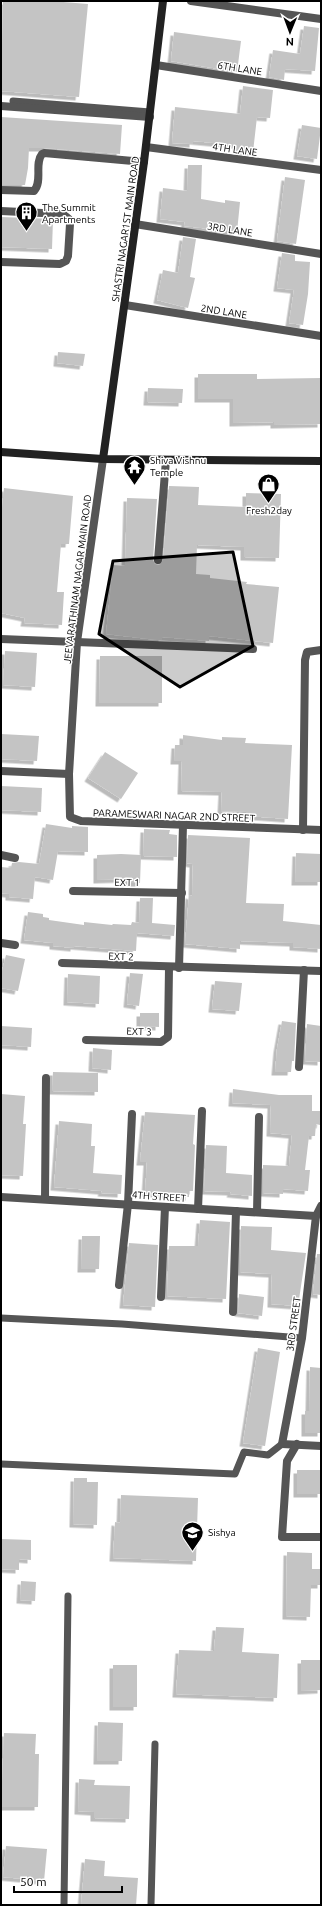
<svg xmlns="http://www.w3.org/2000/svg" width="322" height="1906" font-family="Ubuntu,sans-serif">
	<style>
		.building { fill: #c4c4c4; filter: url(#shadow) }
		.lines { fill: none; stroke-linecap: round; stroke-linejoin: round }
		.lane { stroke: #555; stroke-width: 7 }
		.street { stroke: #555; stroke-width: 8 }
		.secondary { stroke: #222; stroke-width: 8 }
		.marked { fill: #000; fill-opacity: 0.2; stroke: #000; stroke-width: 3; stroke-linejoin: round }
		.labels { text-anchor: middle; stroke-width: 3; stroke-linejoin: round; paint-order: stroke }
		.street-label { font-size: 10px; fill: #000; stroke: #fff }
		.poi-label { font-size: 10px; fill: #000; stroke: #fff; text-anchor: start }
	</style>
	<defs>
		<filter id="shadow"><feDropShadow dx="-3.5" dy="3.5" stdDeviation="0" flood-color="#0004"/></filter>
	</defs>
	<rect width="100%" height="100%" fill="#fff"/>
	<g class="building">
		<path d="M3,1h48l37,3 -9,93 -78,-6z"/>
		<path d="M304,26l15,2 -4,43 -30,-2 -1,11 -15,-3 4,-27 27,4z"/>
		<path d="M174,32l67,9 -4,31 -66,-11z"/>
		<path d="M243,86l30,4 -3,28 -13,-1 -4,35 -17,-2v-5l-43,-4v3l-21,-1 3,-36 65,7z"/>
		<path d="M1,117l121,8 -2,29 -76,-6h-15l-1,20 -3,17h-24z"/>
		<path d="M302,125l19,3 -4,31 -20,-3z"/>
		<path d="M188,165h14l-1,34 24,4v-3l15,2 -3,30 -53,-6 1,-4 -25,-3 3,-31 24,3z"/>
		<path d="M285,177l20,3 -9,64 -19,-3z"/>
		<path d="M1,217l52,2 -1,30 -51,-2z"/>
		<path d="M183,237l13,2 -6,38 5,1 -7,30 -31,-8 6,-30 15,3z"/>
		<path d="M282,253l13,2v6l15,1 -2,32 -5,31 -14,-2 5,-33 -17,-2z"/>
		<path d="M58,352l27,2 -2,12 -26,-3z"/>
		<path d="M198,374h59v5l64,-1v46l-47,1v-3l-41,1v-24h-35z"/>
		<path d="M148,388l35,1 -1,14 -35,-1z"/>
		<path d="M169,486l30,1 -1,18 48,2v-14l35,1 -2,64 -35,-1v-10l-47,-2 -1,29 14,1v3l37,4 -1,2 33,3 -6,56 -64,-7v5l-47,-4v3h-5l-51,-6 7,-69 12,1 2,-68 30,1 -4,61 2,4 5,1 3,-5z"/>
		<path d="M4,488l69,8 -4,48h-8l-4,48h7l-2,33 -38,-2 1,-5 -24,-5v-95z"/>
		<path d="M5,651l32,2 -2,34 -32,-2z"/>
		<path d="M100,656h62v47h-63z"/>
		<path d="M1,734l38,2 -2,25 -36,-2z"/>
		<path d="M183,735l39,5v-3l24,1 -1,5 47,2 -4,74 -42,-3v-4l-25,-1 1,-19 -41,-1 1,-30h-8l1,-16h8z"/>
		<path d="M105,752l33,21 -17,26 -33,-21z"/>
		<path d="M1,786l41,2 -1,24 -40,-2z"/>
		<path d="M46,824l26,4v-2l16,1v25l-30,-1 -5,29 -18,-3 -2,22 -24,-2v-3l-8,-1v-26l10,1 1,-5 7,-1 20,2z"/>
		<path d="M144,829l26,1 -1,4 8,1v22l-34,-1z"/>
		<path d="M188,835l62,3 -4,65 38,1 -1,17 38,4v24l-28,-2v-4l-53,-2v8l-55,-5 4,-49 3,1 1,-32 -6,-1z"/>
		<path d="M296,853l25,1v28h-26z"/>
		<path d="M121,854l20,1 -1,28h-13v-4l-30,1v-25z"/>
		<path d="M140,898h13l-1,25 23,2 -1,11 -37,-3 -1,18 -62,-5v2l-21,-2v-3l-29,-3 4,-28 15,2v3l6,1v2l35,5v-3l28,3 1,-1 18,1 1,-3 7,1z"/>
		<path d="M6,955l19,4 -7,32 -17,-3v-13z"/>
		<path d="M130,973l13,1 -4,32 -12,-2z"/>
		<path d="M68,974l32,2 -1,28 -32,-2z"/>
		<path d="M215,981l27,2 -3,28 -27,-2z"/>
		<path d="M140,1013h19v14l-19,-1z"/>
		<path d="M282,1021l14,2 -2,38h-2l-1,11h-16l2,-23z"/>
		<path d="M307,1024l14,2v36l-16,-1z"/>
		<path d="M1,1026l31,2 -1,19 -30,-2z"/>
		<path d="M93,1048l19,2 -1,20 -19,-2z"/>
		<path d="M53,1072l45,1v19l-46,-1z"/>
		<path d="M233,1089l46,6h33v16h9v5l-1,9 -4,-1 -1,12h-6l-4,34h5l-2,21 -25,-2v5l-20,-1v-28l26,1 3,-31 -22,-2 1,-28 -39,-2z"/>
		<path d="M1,1094l24,2 -2,28h3l-3,52 -22,-1z"/>
		<path d="M145,1112l50,3 -2,29 2,1 -2,46h-4v6l-44,-4 2,-31h-7z"/>
		<path d="M59,1121l33,3 -1,22h4l-2,27 29,2 -1,19 -20,-1 1,-2 -48,-4z"/>
		<path d="M206,1145l21,1 -1,27 26,2v21l-22,-2 1,-2 -27,-1z"/>
		<path d="M200,1220l30,2 -4,77 -59,-3 2,-50h29z"/>
		<path d="M241,1226l31,1 -1,23 35,3 -8,53 -27,-2 1,-30 -32,-2z"/>
		<path d="M82,1236h18l-1,33h-18z"/>
		<path d="M129,1243l29,2 -3,62 -32,-2z"/>
		<path d="M317,1254h4v41l-8,-1z"/>
		<path d="M239,1294l25,3 -2,19 -24,-3z"/>
		<path d="M258,1348l22,4 -15,94 -22,-3z"/>
		<path d="M310,1367l11,1v65h-16v-22h4z"/>
		<rect x="297" y="1470" width="24" height="24"/>
		<path d="M74,1478h13v4h11l-1,43 -24,-1z"/>
		<path d="M121,1495l77,3 -2,63 -83,-3 2,-36 5,1z"/>
		<path d="M1,1539l30,1v20l-12,-1v11l-18,-1z"/>
		<path d="M287,1552l25,1v16h9v16h-10l-1,32 -24,-1z"/>
		<path d="M21,1581l15,1 -1,19 -15,-1z"/>
		<path d="M216,1627l28,1 -2,24 37,2 -2,44 -101,-4 3,-44 35,1z"/>
		<path d="M301,1660h20v30l-20,1z"/>
		<rect x="113" y="1665" width="24" height="42"/>
		<path d="M98,1722l25,1 -1,38h-25z"/>
		<path d="M4,1733l32,1 -1,20h4l-1,53h-37z"/>
		<path d="M79,1779l16,1 -1,5 36,1 -1,33 -35,-1v-6l-16,-1z"/>
		<path d="M6,1846l41,3 -3,32 -41,-4z"/>
		<path d="M85,1859l20,2 -1,15 34,2 -2,27h-55z"/>
	</g>
	<g class="lines">
		<g class="lane">
			<path d="M13,101l137,11"/>
			<path d="M1,1318l121,6 180,14"/>
			<path d="M1,1464l234,10 9,-22 24,3 14,-11"/>
			<path d="M64,1905l4,-309"/>
			<path d="M151,1905l4,-161"/>
		</g>
		<g class="street">
			<path d="M191,1l130,18"/>
			<path d="M156,65l165,26"/>
			<path d="M1,106l149,11"/>
			<path d="M146,147l175,23"/>
			<path d="M1,190l33,1c9,-10 0,-27 8,-37l2,-1 100,9"/>
			<path d="M1,211l62,3 6,5 1,5 -2,32 -2,5 -6,3 -59,-2"/>
			<path d="M135,224l186,30"/>
			<path d="M125,305l196,31"/>
			<path d="M103,459l-26,183 -8,132 1,43 11,4 240,9"/>
			<path d="M158,560l8,-100"/>
			<path d="M1,639l252,10"/>
			<path d="M1,771l68,3"/>
			<path d="M303,830l2,-170 2,-8 14,-2"/>
			<path d="M1,855l14,3"/>
			<path d="M73,891l109,2"/>
			<path d="M1,943l14,2"/>
			<path d="M62,963l259,8"/>
			<path d="M179,968l4,-143"/>
			<path d="M86,1040l75,2 7,-5 1,-69"/>
			<path d="M299,1067l5,-97"/>
			<path d="M1,1197l315,19"/>
			<path d="M45,1199l1,-121"/>
			<path d="M321,1206l-5,10 -14,122 -20,106 39,2"/>
			<path d="M198,1209l4,-98"/>
			<path d="M257,1212l2,-95"/>
			<path d="M119,1285l9,-81 4,-90"/>
			<path d="M161,1297l4,-90"/>
			<path d="M233,1312l3,-101"/>
			<path d="M297,1444l-10,17 -5,76h39"/>
		</g>
		<g class="secondary">
			<path d="M1,452l102,7 218,2"/>
			<path d="M103,459l41,-297 19,-161"/>
		</g>
	</g>
	<path class="marked" d="M233,552l20,94 -73,41 -81,-53 14,-73z"/>
	<defs>
		<symbol id="building-pin" viewBox="-11 -11 22 30"><path d="M0 17L-7.5 6A9.5 9.5 0 1 1 7.5 6Z" fill="#000" stroke="#fff"/><path d="M-4-6H4V6H1V3H-1V6H-4ZM-2.5-4.3h1.7v1.8h-1.7ZM.8-4.3h1.7v1.8H.8ZM-2.5-1h1.7V.8h-1.7ZM.8-1h1.7V.8H.8Z" fill="#fff"/></symbol>
		<symbol id="temple-pin" viewBox="-11 -11 22 30"><path d="M0 17L-7.5 6A9.5 9.5 0 1 1 7.5 6Z" fill="#000" stroke="#fff"/><path d="M0-6L5-2H3V0L6.5 2.5H4V6H1.5V3h-3V6H-4V2.5H-6.5L-3 0V-2H-5Z" fill="#fff"/></symbol>
		<symbol id="shop-pin" viewBox="-11 -11 22 30"><path d="M0 17L-7.5 6A9.5 9.5 0 1 1 7.5 6Z" fill="#000" stroke="#fff"/><path d="M-5-2.5h2.3a2.7 3.5 0 0 1 5.4 0H5L5.5 6h-11ZM-1.5-2.5h3a1.5 2.3 0 0 0-3 0Z" fill="#fff"/></symbol>
		<symbol id="school-pin" viewBox="-11 -11 22 30"><path d="M0 17L-7.5 6A9.5 9.5 0 1 1 7.5 6Z" fill="#000" stroke="#fff"/><path d="M0-5L7-2L0 1L-7-2ZM-4 1L0 2.5L4 1V4Q0 6-4 4Z" fill="#fff"/></symbol>
	</defs>
	<g fill-rule="evenodd">
		<use href="#building-pin" x="14" y="200" width="25" height="34"/>
		<use href="#temple-pin" x="122" y="454" width="25" height="34"/>
		<use href="#shop-pin" x="256" y="472" width="25" height="34"/>
		<use href="#school-pin" x="180" y="1520" width="25" height="34"/>
	</g>
	<g class="labels">
		<g class="street-label">
			<text transform="translate(240 68) rotate(9)" y="4">6TH LANE</text>
			<text transform="translate(235 149) rotate(8)" y="4">4TH LANE</text>
			<text transform="translate(125 229) rotate(-82)" y="4">SHASTRI NAGAR1ST MAIN ROAD</text>
			<text transform="translate(230 229) rotate(9)" y="4">3RD LANE</text>
			<text transform="translate(224 311) rotate(9)" y="4">2ND LANE</text>
			<text transform="translate(77 579) rotate(-83)" y="4">JEEVARATHINAM NAGAR MAIN ROAD</text>
			<text transform="translate(174 815) rotate(2)" y="4">PARAMESWARI NAGAR 2ND STREET</text>
			<text transform="translate(127 882) rotate(1)" y="4">EXT 1</text>
			<text transform="translate(121 956) rotate(2)" y="4">EXT 2</text>
			<text transform="translate(139 1031) rotate(2)" y="4">EXT 3</text>
			<text transform="translate(159 1196) rotate(4)" y="4">4TH STREET</text>
			<text transform="translate(293 1324) rotate(-82)" y="4">3RD STREET</text>
		</g>
		<g class="poi-label">
			<text x="42" y="211">The Summit<tspan x="42" dy="12">Apartments</tspan></text>
			<text x="150" y="464">Shiva Vishnu<tspan x="150" dy="12">Temple</tspan></text>
			<text x="269" y="514" text-anchor="middle">Fresh2day</text>
			<text x="208" y="1536">Sishya</text>
		</g>
	</g>
	<rect width="322" height="1906" fill="none" stroke="#000000" stroke-width="4"/>
	<g transform="translate(290 32) rotate(181)" stroke="#ffffff" stroke-width="3" paint-order="stroke">
	<path d="M0-3L7 15L0 10L-7 15Z" fill="#000000"/>
	<text y="-6" font-size="11" font-weight="bold" text-anchor="middle" fill="#000000">N</text>
	</g>
	<path d="M14 1886v6h108v-6" fill="none" stroke="#000000" stroke-width="2"/>
	<text x="20" y="1886" font-size="12" fill="#000000" stroke="#ffffff" stroke-width="3" paint-order="stroke">50 m</text>
</svg>
